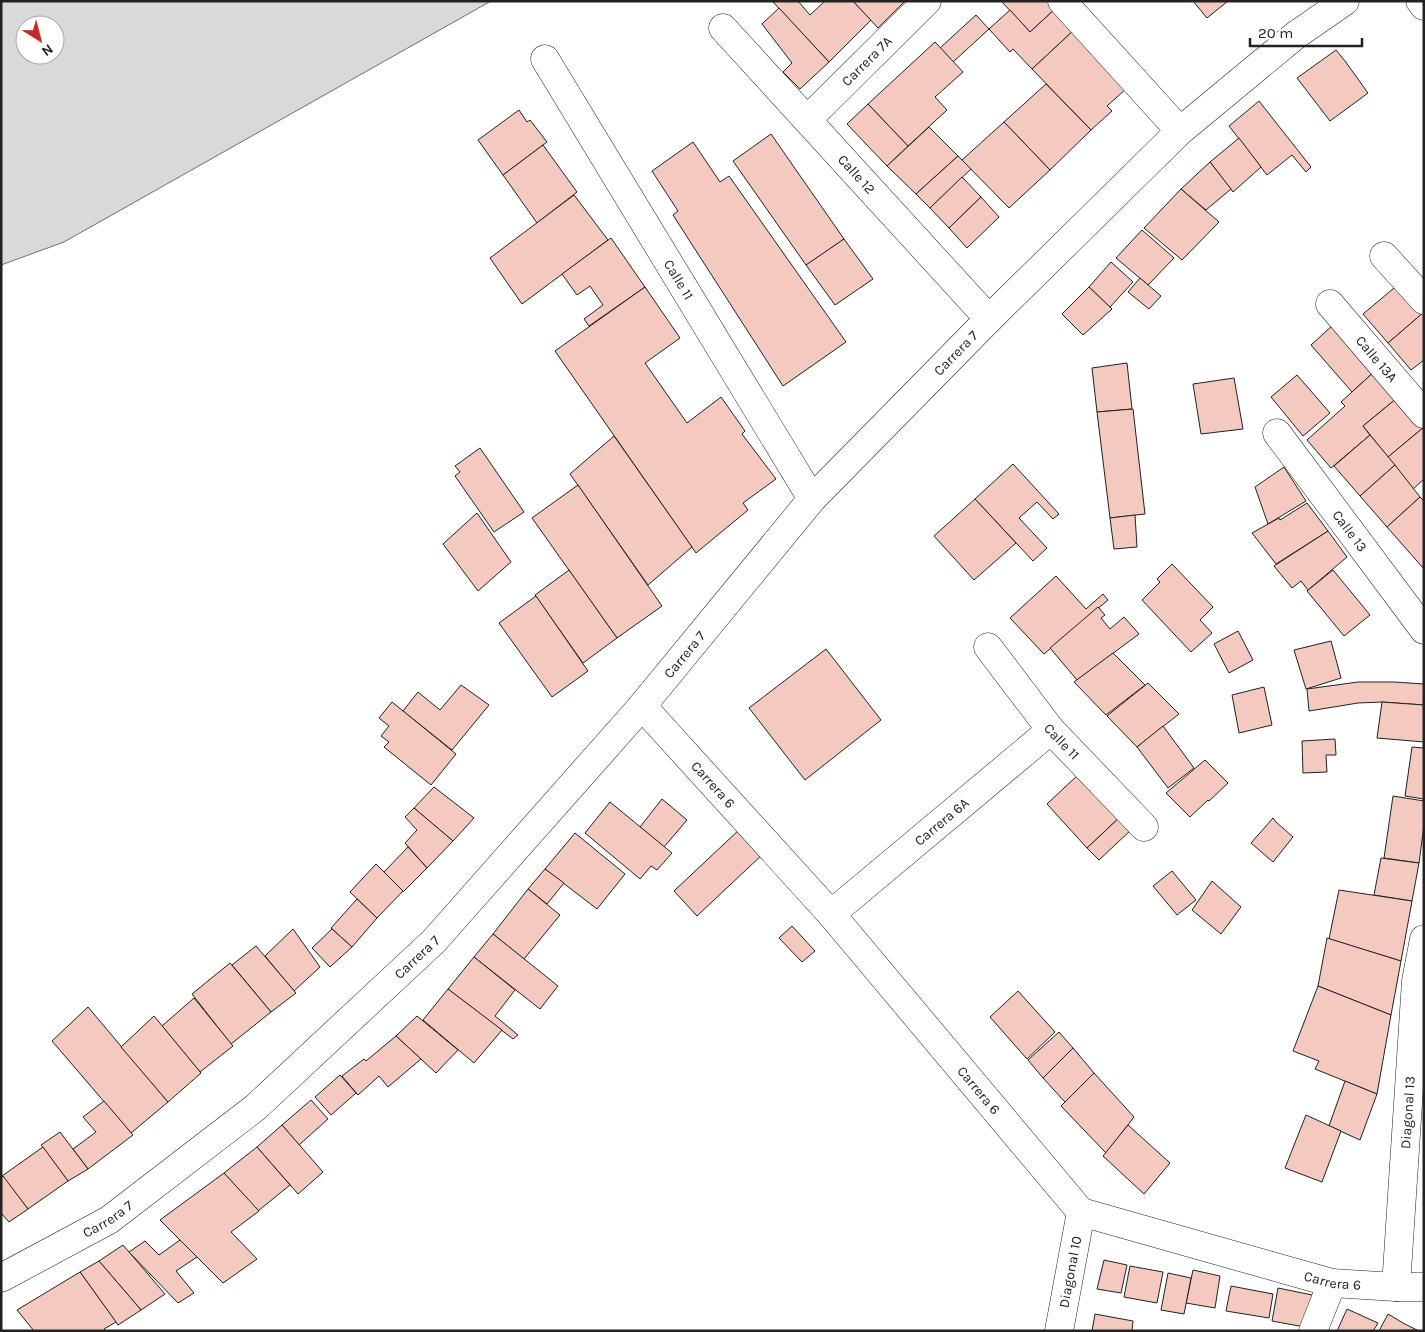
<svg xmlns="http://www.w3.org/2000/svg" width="1425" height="1332" font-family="Karla,sans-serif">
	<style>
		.water { fill: #d9d9d9; stroke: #6f6f6f; fill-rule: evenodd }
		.building { fill: #f3c9c0; stroke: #222 }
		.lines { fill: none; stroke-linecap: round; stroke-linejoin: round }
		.street-casing { stroke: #222; stroke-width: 29 }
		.primary-casing { stroke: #222; stroke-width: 29 }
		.street { stroke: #fff; stroke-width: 28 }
		.primary { stroke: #fff; stroke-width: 28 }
		.labels { text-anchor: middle; stroke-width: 4; stroke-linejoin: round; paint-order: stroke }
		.street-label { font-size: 14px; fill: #222; stroke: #fff }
	</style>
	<rect width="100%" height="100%" fill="#fff"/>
	<path class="water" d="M1,1h490l-427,241 -63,23zM25,25h30v30h-30z"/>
	<g class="building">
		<path d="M774,1h24l12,14 15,-14h28l18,19 -42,42 -56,-60z"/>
		<path d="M853,1h52l-27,27z"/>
		<path d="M1001,1h46l8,8 -25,23z"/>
		<path d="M1193,1h35l-21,17z"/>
		<path d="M779,8l50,54 -29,27 -17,-17 9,-9 -30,-39z"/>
		<path d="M1055,9l19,21 -42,39 -19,-20 -3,3 -21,-23 21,-19 20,22z"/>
		<path d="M976,15l13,14 -36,33 -13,-14z"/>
		<path d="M1074,30l53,58 -20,18 5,5 -21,19 -59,-61z"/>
		<path d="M935,42l28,30 -28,25 12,13 -39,36 -40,-42z"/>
		<path d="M1336,50l9,11 23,32 -38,28 -33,-43z"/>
		<path d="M1046,84l45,46 -41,40 -46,-48z"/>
		<path d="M1259,101l52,66 -5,5 -14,-17 -25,20 -38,-49z"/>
		<path d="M868,104l40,42 -21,20 -40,-42z"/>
		<path d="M519,110l8,12 3,-2 17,22 -44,33 -25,-35z"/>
		<path d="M1004,122l46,48 -41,38 -47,-48z"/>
		<path d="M929,127l29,29 -42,38 -29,-28z"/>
		<path d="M771,134l73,105 -36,25 -2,1 -73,-104z"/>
		<path d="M1239,138l22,29 -28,25 -23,-30z"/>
		<path d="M693,142l27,40 9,-6 117,166 -63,44 -110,-171 5,-4 -26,-40z"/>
		<path d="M543,145l34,47 -40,31 -34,-48z"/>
		<path d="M958,156l13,13 -41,39 -14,-14z"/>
		<path d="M1210,162l21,27 -25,21 -25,-21z"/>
		<path d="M962,177l19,20 -32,31 -19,-20z"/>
		<path d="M1181,189l38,33 -37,38 -38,-32z"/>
		<path d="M574,195l34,45 -86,64 -32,-46z"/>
		<path d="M981,197l18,20 -32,31 -18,-20z"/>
		<path d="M1142,230l32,28 -26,27 -32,-27z"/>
		<path d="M611,238l34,49 -56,39 -5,-7 19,-14 -13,-19 -13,9 -15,-21z"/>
		<path d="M844,239l29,40 -38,26 -29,-40z"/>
		<path d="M1111,262l22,20 -23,25 -21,-20z"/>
		<path d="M1140,278l21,18 -12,13 -21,-17z"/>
		<path d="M1400,283l24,29 -36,31 -25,-29z"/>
		<path d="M645,287l35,51 -35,25 42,60 34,-26 24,34 -3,3 34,45 -33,24 5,7 -52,43 -141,-202z"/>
		<path d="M1089,287l23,22 -29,26 -21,-21z"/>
		<path d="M1424,312v48l-13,10 -23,-27z"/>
		<path d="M1333,325l42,46 -23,21 -41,-47z"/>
		<path d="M1127,363l5,46 -35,3 -5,-44z"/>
		<path d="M1375,371l22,27 -34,28 7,9 -39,33 -24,-28 38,-34 -4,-4z"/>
		<path d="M1297,375l33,38 -27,23 -32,-39z"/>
		<path d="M1234,378l9,51 -42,5 -8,-50z"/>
		<path d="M1397,398l27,29 -36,30 -25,-31z"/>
		<path d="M1133,409l12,105 -35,4 -13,-106z"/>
		<path d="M1424,427v52l-11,10 -25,-32z"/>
		<path d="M1370,435l25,30 -35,31 -26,-30z"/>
		<path d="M614,436l78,111 -44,38 -78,-111z"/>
		<path d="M480,448l44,64 -30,20 -39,-56 5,-4 -5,-6z"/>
		<path d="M1013,464l46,50 -6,5 -16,-17 -18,16 28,30 -14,13 -58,-62z"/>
		<path d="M1395,465l25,32 -33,30 -27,-31z"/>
		<path d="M1284,467l22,34 -38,23 -13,-37z"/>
		<path d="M578,485l84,121 -45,32 -85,-120z"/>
		<path d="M1420,497l4,4v68l-37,-42z"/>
		<path d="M975,499l41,44 -42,37 -40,-44z"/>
		<path d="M1307,503l21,28 -52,33 -24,-31 27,-15 1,2z"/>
		<path d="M477,513l34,49 -33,29 -35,-47z"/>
		<path d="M1135,515l2,32 -23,2 -4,-31z"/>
		<path d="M1328,531l19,26 -39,33 -7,-9 -9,7 -18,-22z"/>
		<path d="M1172,564l41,43 -13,13 12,13 -21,19 -49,-52 18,-18 -3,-3z"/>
		<path d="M569,570l48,68 -34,25 -48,-68z"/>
		<path d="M1333,570l37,45 -26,21 -37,-45z"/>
		<path d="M1056,576l30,33 17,-15 5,6 -64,54 -34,-36z"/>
		<path d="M536,596l52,75 -36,26 -53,-74z"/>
		<path d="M1098,607l7,8 -4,3 9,11 14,-12 15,17 -62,46 -27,-32z"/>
		<path d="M1238,631l15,29 -24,13 -15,-29z"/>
		<path d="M1331,641l10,37 -35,11 -12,-39z"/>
		<path d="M826,649l55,71 -76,60 -56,-72z"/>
		<path d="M1113,653l32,32 -39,30 -32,-33z"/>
		<path d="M1358,682h36l30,2v21l-42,-3 -24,1 -49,8 -2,-22z"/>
		<path d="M1148,683l31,31 -42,33 -30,-31z"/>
		<path d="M461,685l28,20 -37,45 -49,-39 15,-19 22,18z"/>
		<path d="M1264,687l8,38 -33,8 -7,-38z"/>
		<path d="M392,702l64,52 -25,31 -47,-38 5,-5 -8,-6 8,-10 -10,-8z"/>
		<path d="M1382,702l42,3v37l-47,-4z"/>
		<path d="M1163,726l31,42 -26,20 -31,-41z"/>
		<path d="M1335,739l1,16h-10l1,17 -24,1 -1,-32z"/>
		<path d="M1412,747l12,1v51l-19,-3z"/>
		<path d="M1205,760l23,23 -19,18 -1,-1 -18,17 -24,-24z"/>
		<path d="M1080,773l40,44 -33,31 -40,-44z"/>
		<path d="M434,787l40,31 -21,23 -39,-33z"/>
		<path d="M1393,796l31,5v24l-5,38 -35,-5z"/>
		<path d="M662,799l25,21 -23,27 -24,-20z"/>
		<path d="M610,802l62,51 -15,17 -6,-4 -11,13 -55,-46z"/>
		<path d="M414,808l39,33 -26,27 -22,-25 12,-13 -12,-13z"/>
		<path d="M1120,817l12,12 -33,31 -12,-12z"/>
		<path d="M1273,818l3,4 17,15 -20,25 -22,-19z"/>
		<path d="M741,828l23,25 -67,63 -23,-25z"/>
		<path d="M575,833l50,41 -28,35 -52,-40z"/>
		<path d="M408,847l19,21 -24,24 -19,-20z"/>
		<path d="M1381,858l38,5 -7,38 -38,-6z"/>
		<path d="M376,864l27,27 -26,27 -27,-26z"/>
		<path d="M545,869l19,14 -17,21 -19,-15z"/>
		<path d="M1172,871l24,29 -19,15 -24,-29z"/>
		<path d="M1212,881l29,26 -20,27 -29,-24z"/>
		<path d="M528,889l32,26 -36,44 -31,-25z"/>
		<path d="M1339,890l73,11 -11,60 -72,-22z"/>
		<path d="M357,899l20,19 -25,29 -21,-19z"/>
		<path d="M792,926l23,25 -13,11 -23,-24z"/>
		<path d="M293,929l27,38 -26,24 -29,-35z"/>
		<path d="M332,929l20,18 -22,20 -18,-19z"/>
		<path d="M493,934l65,52 -18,23 -66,-52z"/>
		<path d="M1327,938l74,23 -10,54 -73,-29z"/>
		<path d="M256,946l40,47 -25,19 -39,-47z"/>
		<path d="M474,957l41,33 -20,26 23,19 -5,4 -65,-50z"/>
		<path d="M230,963l41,49 -40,32 -39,-50z"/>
		<path d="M1318,986l73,29 -14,79 -62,-25 4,-8 -26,-10z"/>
		<path d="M448,989l54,41 -28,33 -51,-43z"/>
		<path d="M1018,991l37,41 -28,27 -37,-42z"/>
		<path d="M194,998l39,48 -33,26 -38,-46z"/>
		<path d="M88,1007l80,95 -37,31 -79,-92z"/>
		<path d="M154,1016l47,57 -33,29 -47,-55z"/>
		<path d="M417,1016l41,34 -22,23 -40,-37z"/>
		<path d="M1059,1032l14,16 -30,30 -15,-18z"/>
		<path d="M396,1036l25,23 -33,28 -9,-11 -21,19 -16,-19 22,-17 2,2z"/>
		<path d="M1073,1048l21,25 -29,29 -22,-24z"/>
		<path d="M1094,1073l40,44 -28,36 -45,-47z"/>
		<path d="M340,1075l16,18 -25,22 -16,-18z"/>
		<path d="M1345,1081l32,13 -17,46 -31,-14z"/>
		<path d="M311,1100l17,19 -29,26 -17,-20z"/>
		<path d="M104,1101l29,34 -45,34 -15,-20 23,-17 -13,-15z"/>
		<path d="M1306,1115l35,16 -19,51 -37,-14z"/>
		<path d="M282,1125l41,47 -25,22 -41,-47z"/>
		<path d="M1128,1125l42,38 -26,31 -41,-38z"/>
		<path d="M60,1132l28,37 -20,12 -27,-36z"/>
		<path d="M43,1147l25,34 -40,28 -26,-33z"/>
		<path d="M257,1147l33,38 -32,26 -34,-38z"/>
		<path d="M224,1173l35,38 -28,21 26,27 -34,24 -63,-63z"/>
		<path d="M3,1176l25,33 -19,13 -8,-9v-35z"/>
		<path d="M180,1240l17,17 -21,14 18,22 -16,10 -49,-51 16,-11 14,14z"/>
		<path d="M123,1245l42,49 -24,16 -42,-49z"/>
		<path d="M1104,1260l23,5 -6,28 -24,-4z"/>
		<path d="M99,1261l42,49 -23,15 -38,-53z"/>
		<path d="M1130,1266l33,6 -6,31 -33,-6z"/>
		<path d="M1193,1270l27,6 -5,32 -29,-5z"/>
		<path d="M80,1272l36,50 -12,7 2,2h-72l-17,-21z"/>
		<path d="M1168,1273l23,5 -7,36 -23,-4z"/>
		<path d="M1231,1286l42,8 -4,24 -43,-7z"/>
		<path d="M1278,1288l39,8 -7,32 -38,-7z"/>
		<path d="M1347,1309l31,14 -5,8h-36z"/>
		<path d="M1095,1314l38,7 -1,10h-40z"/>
		<path d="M1388,1314l15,9 14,7 -38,1z"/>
	</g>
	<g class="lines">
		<defs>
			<g id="street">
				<path d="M1062,1l118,130"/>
				<path d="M1420,1l4,5"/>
				<path id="s1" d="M723,28l266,291"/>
				<path id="s2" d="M545,59l267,440"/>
				<path id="s3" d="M807,120l120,-119"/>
				<path d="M1384,256l40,44"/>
				<path id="s4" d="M1330,304l94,110"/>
				<path id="s5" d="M1277,433l147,197"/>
				<path id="s6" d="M988,647l63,83 93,97"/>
				<path id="s7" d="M642,706l189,208 250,298 251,71 64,4h28"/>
				<path id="s8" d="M831,914l220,-184"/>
				<path id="s9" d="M1396,1287l20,-306 8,-42"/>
				<path id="s10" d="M1059,1331l22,-119"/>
				<path d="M1313,1331l19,-48"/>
			</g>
			<g id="primary">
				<path id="s11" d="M1,1278l108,-58 147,-113 178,-166 208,-235 170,-207 177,-180 191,-188 116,-96 49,-34"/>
			</g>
		</defs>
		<use href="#street" class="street-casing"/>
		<use href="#primary" class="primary-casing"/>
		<use href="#street" class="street"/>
		<use href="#primary" class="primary"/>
	</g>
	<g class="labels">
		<g class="street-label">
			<text dy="5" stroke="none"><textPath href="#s3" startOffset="84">Carrera 7A</textPath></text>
			<text dy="5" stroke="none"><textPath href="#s1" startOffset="198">Calle 12</textPath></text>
			<text dy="5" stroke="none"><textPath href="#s2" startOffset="258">Calle 11</textPath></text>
			<text dy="5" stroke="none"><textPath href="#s11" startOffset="1338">Carrera 7</textPath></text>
			<text dy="5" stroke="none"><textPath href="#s4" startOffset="72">Calle 13A</textPath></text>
			<text dy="5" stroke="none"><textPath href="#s5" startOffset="122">Calle 13</textPath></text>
			<text dy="5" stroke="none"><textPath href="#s11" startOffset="932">Carrera 7</textPath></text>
			<text dy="5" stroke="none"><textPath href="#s6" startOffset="120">Calle 11</textPath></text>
			<text dy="5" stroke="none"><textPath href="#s7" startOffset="106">Carrera 6</textPath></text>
			<text dy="5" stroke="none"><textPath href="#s8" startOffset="144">Carrera 6A</textPath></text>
			<text dy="5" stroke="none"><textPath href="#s11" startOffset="528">Carrera 7</textPath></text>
			<text dy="5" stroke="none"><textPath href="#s7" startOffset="511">Carrera 6</textPath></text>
			<text dy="5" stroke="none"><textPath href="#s9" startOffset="175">Diagonal 13</textPath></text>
			<text dy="5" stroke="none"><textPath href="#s11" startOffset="122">Carrera 7</textPath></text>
			<text dy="5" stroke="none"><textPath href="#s10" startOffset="60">Diagonal 10</textPath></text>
			<text dy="5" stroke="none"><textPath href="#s7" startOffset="931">Carrera 6</textPath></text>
		</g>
	</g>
	<rect width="1425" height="1332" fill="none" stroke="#222222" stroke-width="5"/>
	<g transform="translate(40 40) rotate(144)"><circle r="24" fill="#ffffff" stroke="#a7a7a7"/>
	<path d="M0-4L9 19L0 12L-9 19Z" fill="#c62828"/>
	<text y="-8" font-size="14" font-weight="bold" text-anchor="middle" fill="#222222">N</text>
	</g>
	<path d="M1250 38v8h112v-8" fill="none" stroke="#222222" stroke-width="2.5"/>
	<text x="1258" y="38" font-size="15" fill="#222222" stroke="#ffffff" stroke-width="4" paint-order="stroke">20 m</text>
</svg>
